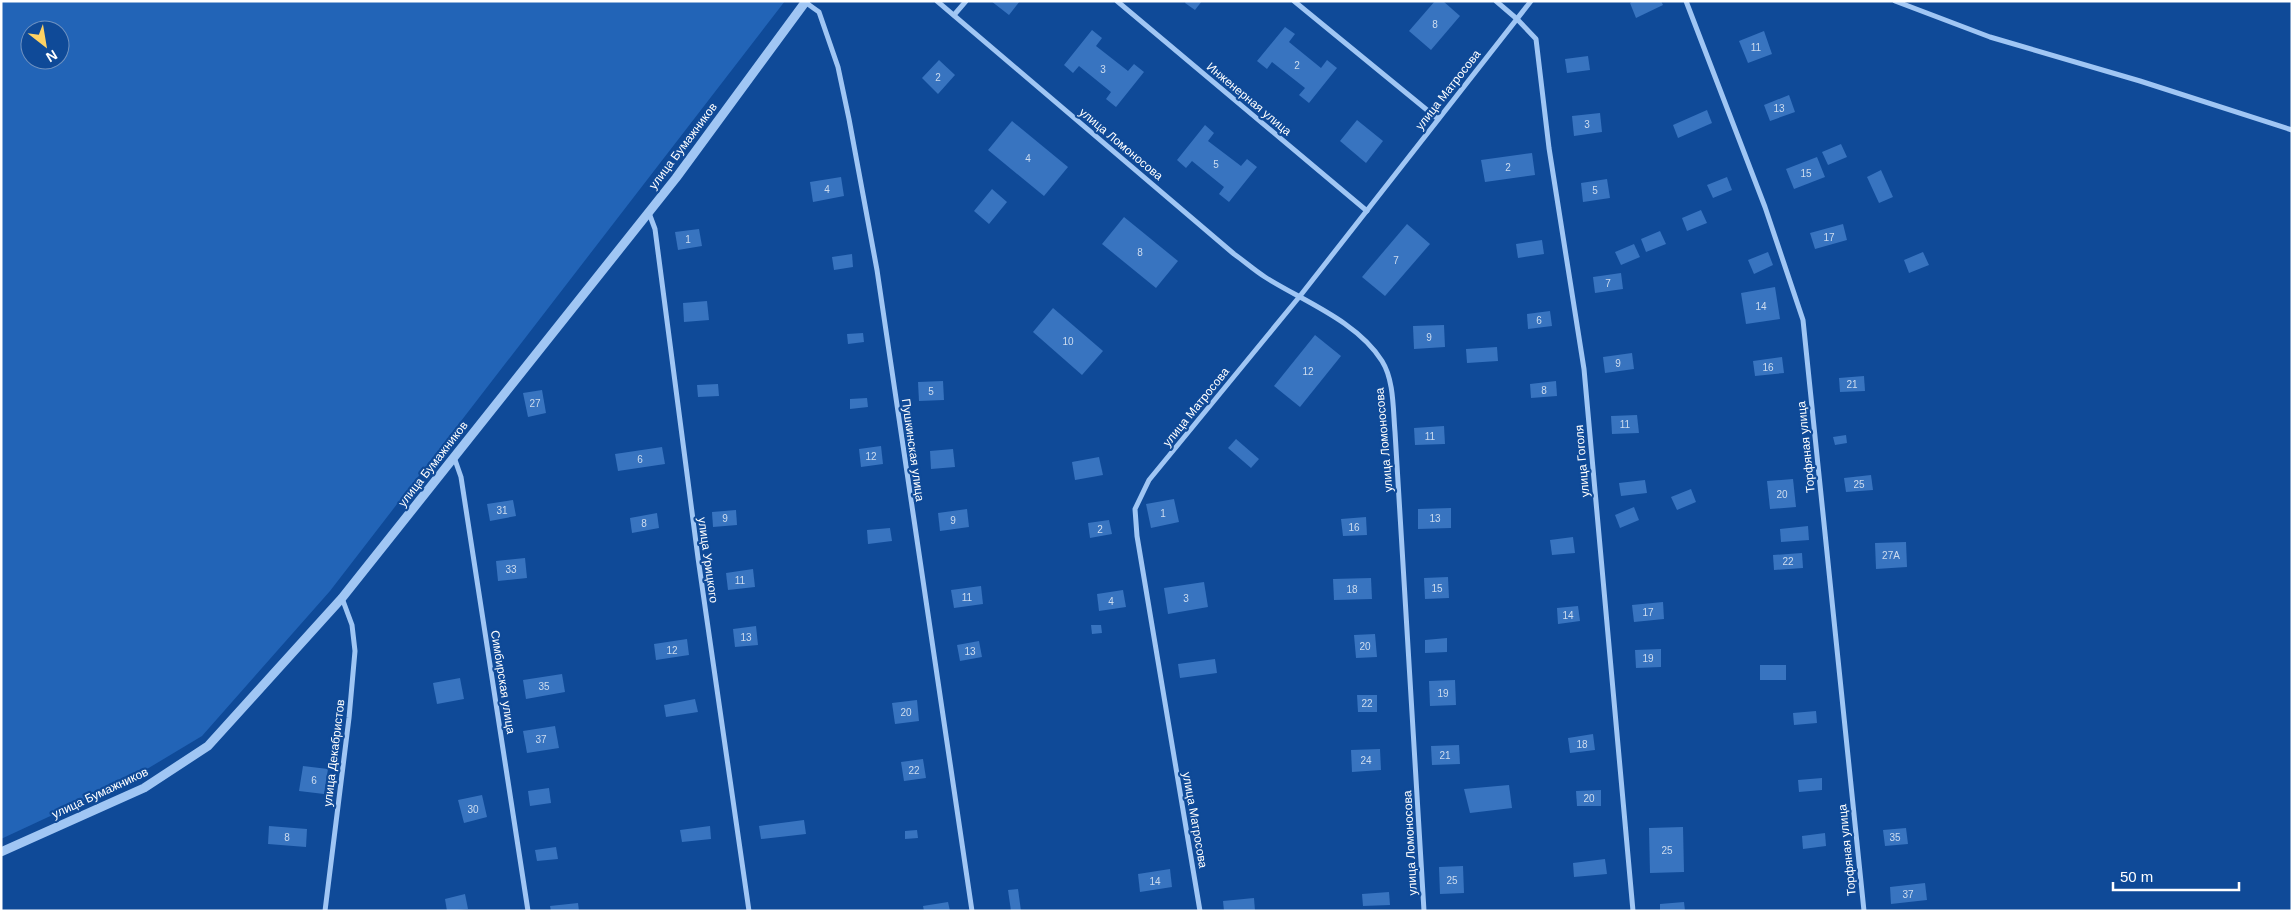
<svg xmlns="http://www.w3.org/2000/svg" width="2293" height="912" font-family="Arial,sans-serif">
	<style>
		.green { fill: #2264b7; fill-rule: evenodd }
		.building { fill: #3874c0 }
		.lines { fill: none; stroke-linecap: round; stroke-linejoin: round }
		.minor { stroke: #a0c6f4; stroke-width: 5 }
		.tertiary { stroke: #a0c6f4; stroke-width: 9 }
		.labels { text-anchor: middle; stroke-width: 4.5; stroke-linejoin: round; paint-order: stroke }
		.number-label { font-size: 10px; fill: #cddcef }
		.street-label { font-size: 12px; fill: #fff; stroke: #0f4a98 }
	</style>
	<rect width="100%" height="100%" fill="#0f4a98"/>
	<path class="green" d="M1,1h784l-455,590 -128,145 -70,42 -131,61zM30,30h30v30h-30z"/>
	<g class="building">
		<path d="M991,1h29l-11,14z"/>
		<path d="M1186,1h16l-7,9 -10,-7z"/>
		<path d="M1435,1h8l17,15 -29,34 -22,-19z"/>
		<path d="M1633,1h28l2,4 -27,13 -6,-15z"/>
		<path d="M1285,27l10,7 -6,8 32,26 6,-8 10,8 -28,35 -10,-8 6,-7 -33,-26 -5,7 -10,-8z"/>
		<path d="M1092,30l10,8 -6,8 32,25 6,-7 10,8 -28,35 -10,-8 5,-7 -32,-26 -6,7 -9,-8z"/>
		<path d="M1764,31l8,23 -24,9 -9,-22z"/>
		<path d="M1588,56l2,14 -23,3 -2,-14z"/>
		<path d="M939,60l16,15 -17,19 -16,-16z"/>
		<path d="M1789,95l6,17 -25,9 -6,-16z"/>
		<path d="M1707,110l5,13 -34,15 -5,-13z"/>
		<path d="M1600,113l2,19 -28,4 -2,-20z"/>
		<path d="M1357,120l26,21 -17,22 -26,-22z"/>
		<path d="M1012,121l56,46 -24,29 -56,-46z"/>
		<path d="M1205,125l9,8 -6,8 33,25 6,-7 10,8 -28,35 -10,-8 5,-7 -32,-26 -6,7 -9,-8z"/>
		<path d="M1841,144l6,13 -19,8 -6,-13z"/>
		<path d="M1532,153l3,22 -50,7 -4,-22z"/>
		<path d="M1817,157l8,20 -31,12 -8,-20z"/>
		<path d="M1881,170l12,27 -14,6 -12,-26z"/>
		<path d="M841,177l3,19 -31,6 -3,-20z"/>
		<path d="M1727,177l5,13 -19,8 -6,-13z"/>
		<path d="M1607,179l3,19 -27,4 -2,-19z"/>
		<path d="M992,189l15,13 -18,22 -15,-13z"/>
		<path d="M1701,210l6,13 -20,8 -5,-13z"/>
		<path d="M1124,217l54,44 -22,27 -54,-44z"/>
		<path d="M1407,224l23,20 -45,52 -23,-19z"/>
		<path d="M1843,224l4,16 -32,9 -5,-16z"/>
		<path d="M699,229l3,17 -24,4 -3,-18z"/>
		<path d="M1660,231l6,13 -20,8 -5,-13z"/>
		<path d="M1542,240l2,14 -26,4 -2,-14z"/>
		<path d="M1634,244l6,13 -19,8 -6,-13z"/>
		<path d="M1768,252l5,13 -19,9 -6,-14z"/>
		<path d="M1923,252l6,13 -20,8 -5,-13z"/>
		<path d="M852,254l1,13 -19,3 -2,-13z"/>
		<path d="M1621,273l2,16 -28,4 -2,-16z"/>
		<path d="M1775,287l5,32 -34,5 -5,-31z"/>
		<path d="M707,301l2,19 -25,2 -1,-19z"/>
		<path d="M1053,308l50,43 -21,24 -49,-43z"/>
		<path d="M1550,311l2,15 -24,3 -1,-15z"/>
		<path d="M1444,325l1,22 -31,2 -1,-23z"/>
		<path d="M863,333l1,9 -16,2 -1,-10z"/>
		<path d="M1315,335l26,21 -41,51 -26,-21z"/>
		<path d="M1497,347l1,14 -31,2 -1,-14z"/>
		<path d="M1632,353l2,16 -29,4 -2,-16z"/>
		<path d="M1782,357l2,16 -29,3 -2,-15z"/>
		<path d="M1864,376l1,15 -25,1 -1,-14z"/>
		<path d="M943,381l1,19 -25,1 -1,-19z"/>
		<path d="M1556,381l1,15 -26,2 -1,-14z"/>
		<path d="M718,384l1,12 -21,1 -1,-12z"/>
		<path d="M542,390l4,23 -18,4 -5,-24z"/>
		<path d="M867,398l1,9 -18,2v-10z"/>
		<path d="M1637,415l2,18 -27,1 -1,-18z"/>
		<path d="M1444,426l1,18 -30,1 -1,-17z"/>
		<path d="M1846,435l1,8 -12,2 -2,-8z"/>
		<path d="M1236,439l23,20 -8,9 -23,-20z"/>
		<path d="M881,446l2,18 -22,3 -2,-18z"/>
		<path d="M662,447l3,17 -47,7 -3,-17z"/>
		<path d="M953,449l2,18 -24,2 -1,-18z"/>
		<path d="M1099,457l4,18 -28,5 -3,-18z"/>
		<path d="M1871,475l2,15 -27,2 -2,-14z"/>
		<path d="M1793,479l3,28 -26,2 -3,-28z"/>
		<path d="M1645,480l2,13 -26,3 -2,-13z"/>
		<path d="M1691,489l5,13 -19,8 -6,-13z"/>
		<path d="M1174,499l5,23 -28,6 -5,-24z"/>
		<path d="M513,500l3,16 -26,5 -3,-17z"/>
		<path d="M1634,507l5,13 -19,8 -5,-13z"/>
		<path d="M1451,508v20l-33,1v-20z"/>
		<path d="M967,509l2,18 -29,4 -2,-18z"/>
		<path d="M736,510l1,15 -24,2 -1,-15z"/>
		<path d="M657,513l2,15 -27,5 -2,-15z"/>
		<path d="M1366,517l1,18 -24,1 -2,-17z"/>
		<path d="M1109,520l3,14 -22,4 -2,-15z"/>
		<path d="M1808,526l1,14 -28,2 -1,-13z"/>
		<path d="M890,528l2,13 -24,3 -1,-14z"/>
		<path d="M1573,537l2,16 -23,2 -2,-15z"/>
		<path d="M1906,542l1,25 -31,2 -1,-26z"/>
		<path d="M1802,553l1,15 -29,2 -1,-15z"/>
		<path d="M525,558l2,20 -29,3 -2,-20z"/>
		<path d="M753,569l2,18 -27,3 -2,-17z"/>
		<path d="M1448,577l1,21 -24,1 -1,-21z"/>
		<path d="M1371,578l1,21 -38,1 -1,-21z"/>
		<path d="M1204,582l4,25 -40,7 -4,-26z"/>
		<path d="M981,586l2,18 -29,4 -3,-18z"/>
		<path d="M1123,590l3,17 -27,4 -2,-17z"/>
		<path d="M1663,602l1,17 -30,3 -2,-17z"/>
		<path d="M1578,606l2,15 -22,3 -1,-16z"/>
		<path d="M1091,625h10l1,8 -10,1z"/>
		<path d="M756,626l2,19 -23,2 -2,-18z"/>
		<path d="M1375,634l2,23 -21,1 -2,-23z"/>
		<path d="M1447,638v14l-22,1v-13z"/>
		<path d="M687,639l2,16 -33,5 -2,-16z"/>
		<path d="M979,641l3,16 -22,4 -3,-16z"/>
		<path d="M1661,649v18l-25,1 -1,-18z"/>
		<path d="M1215,659l2,14 -37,5 -2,-14z"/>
		<rect x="1760" y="665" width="26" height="15"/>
		<path d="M562,674l3,18 -39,7 -3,-19z"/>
		<path d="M460,678l4,21 -27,5 -4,-21z"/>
		<path d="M1455,680l1,25 -26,1 -1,-25z"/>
		<path d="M1357,695h20v17h-19z"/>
		<path d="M695,699l3,13 -32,5 -2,-12z"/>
		<path d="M917,700l2,21 -24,3 -3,-21z"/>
		<path d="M1816,711l1,12 -23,2 -1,-12z"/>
		<path d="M555,726l4,22 -32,5 -4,-22z"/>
		<path d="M1593,734l2,16 -25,3 -2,-15z"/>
		<path d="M1459,745l1,19 -28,1 -1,-19z"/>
		<path d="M1380,749l1,21 -29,2 -1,-22z"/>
		<path d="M923,759l3,19 -22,3 -3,-19z"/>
		<path d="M303,766l25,3 -4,25 -25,-3z"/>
		<path d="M1822,778v12l-23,2 -1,-12z"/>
		<path d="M1509,785l3,23 -42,5 -6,-24z"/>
		<path d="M549,788l2,15 -21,3 -2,-15z"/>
		<path d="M1601,790v16h-24l-1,-15z"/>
		<path d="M482,795l5,22 -23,6 -6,-23z"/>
		<path d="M804,820l2,14 -45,5 -2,-13z"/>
		<path d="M269,826l38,3 -1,18 -38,-3z"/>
		<path d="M710,826l1,13 -29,3 -2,-12z"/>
		<path d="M1683,827l1,45 -34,1 -1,-45z"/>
		<path d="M1906,828l2,16 -23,2 -2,-16z"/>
		<path d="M917,830l1,8 -13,1v-8z"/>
		<path d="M1825,833l1,13 -23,3 -1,-13z"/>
		<path d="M556,847l2,12 -21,2 -2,-11z"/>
		<path d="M1605,859l2,15 -33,3 -1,-14z"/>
		<path d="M1463,866l1,27 -24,1 -1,-27z"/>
		<path d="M1170,869l2,18 -32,5 -2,-18z"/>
		<path d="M1925,883l2,17 -36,4 -1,-17z"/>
		<path d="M1018,889l3,22h-10l-3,-21z"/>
		<path d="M1389,892l1,13 -27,1 -1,-12z"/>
		<path d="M465,894l3,15 -21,2 -2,-12z"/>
		<path d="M1254,898l1,13h-31l-1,-10z"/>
		<path d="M948,902l2,9h-26l-1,-5z"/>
		<path d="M1684,902l1,9h-25v-7z"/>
		<path d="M578,903l1,8h-28l-1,-5z"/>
	</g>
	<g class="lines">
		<g class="minor">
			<path d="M937,1l297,253c10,7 20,16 31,23 38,24 92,44 117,84 12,19 11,48 13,71l29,479"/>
			<path d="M1117,1l250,210"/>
			<path d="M1294,1l144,118"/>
			<path d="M1496,1l21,18 19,20 13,109 35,221 49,542"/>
			<path d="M1686,1l79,206 38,113 61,591"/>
			<path d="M1895,1l95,36 150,44 152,49"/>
			<path d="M805,2l14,10 19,55 11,52 28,151 95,641"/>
			<path d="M954,15l12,-14"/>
			<path d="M649,213l6,16 43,329 51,353"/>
			<path d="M454,457l7,20 67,434"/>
			<path d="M325,911l24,-193 6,-67 -3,-26 -10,-27"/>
			<path d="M1200,911l-63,-375 -2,-27 14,-29 151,-184 231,-295"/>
		</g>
		<path class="tertiary" d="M1,852l143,-64 64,-42 134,-148 334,-420 130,-177"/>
	</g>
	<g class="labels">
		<g class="number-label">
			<text x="1435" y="28">8</text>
			<text x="1756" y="51">11</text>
			<text x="1297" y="69">2</text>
			<text x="1103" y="73">3</text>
			<text x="938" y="81">2</text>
			<text x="1779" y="112">13</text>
			<text x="1587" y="128">3</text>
			<text x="1028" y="162">4</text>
			<text x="1216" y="168">5</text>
			<text x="1508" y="171">2</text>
			<text x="1806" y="177">15</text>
			<text x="827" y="193">4</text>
			<text x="1595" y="194">5</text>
			<text x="1829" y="241">17</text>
			<text x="688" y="243">1</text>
			<text x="1140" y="256">8</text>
			<text x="1396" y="264">7</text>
			<text x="1608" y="287">7</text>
			<text x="1761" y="310">14</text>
			<text x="1539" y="324">6</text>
			<text x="1429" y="341">9</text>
			<text x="1068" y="345">10</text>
			<text x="1618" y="367">9</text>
			<text x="1768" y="371">16</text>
			<text x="1308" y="375">12</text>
			<text x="1852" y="388">21</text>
			<text x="1544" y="394">8</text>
			<text x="931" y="395">5</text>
			<text x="535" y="407">27</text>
			<text x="1625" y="428">11</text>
			<text x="1430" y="440">11</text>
			<text x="871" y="460">12</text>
			<text x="640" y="463">6</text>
			<text x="1859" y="488">25</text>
			<text x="1782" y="498">20</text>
			<text x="502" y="514">31</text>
			<text x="1163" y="517">1</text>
			<text x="725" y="522">9</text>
			<text x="1435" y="522">13</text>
			<text x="953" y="524">9</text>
			<text x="644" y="527">8</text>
			<text x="1354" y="531">16</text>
			<text x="1100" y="533">2</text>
			<text x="1891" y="559">27А</text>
			<text x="1788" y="565">22</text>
			<text x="511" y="573">33</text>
			<text x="740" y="584">11</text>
			<text x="1437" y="592">15</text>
			<text x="1352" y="593">18</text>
			<text x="967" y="601">11</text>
			<text x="1186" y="602">3</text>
			<text x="1111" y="605">4</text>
			<text x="1648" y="616">17</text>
			<text x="1568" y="619">14</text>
			<text x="746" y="641">13</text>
			<text x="1365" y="650">20</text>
			<text x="672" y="654">12</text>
			<text x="970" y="655">13</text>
			<text x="1648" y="662">19</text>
			<text x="544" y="690">35</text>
			<text x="1443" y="697">19</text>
			<text x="1367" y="707">22</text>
			<text x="906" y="716">20</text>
			<text x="541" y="743">37</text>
			<text x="1582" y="748">18</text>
			<text x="1445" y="759">21</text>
			<text x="1366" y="764">24</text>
			<text x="914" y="774">22</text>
			<text x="314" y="784">6</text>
			<text x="1589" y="802">20</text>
			<text x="473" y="813">30</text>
			<text x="287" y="841">8</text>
			<text x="1895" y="841">35</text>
			<text x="1667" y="854">25</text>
			<text x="1452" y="884">25</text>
			<text x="1155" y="885">14</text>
			<text x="1908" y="898">37</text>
		</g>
		<g class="street-label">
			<text transform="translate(1448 90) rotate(-52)" y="4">улица Матросова</text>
			<text transform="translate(1249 99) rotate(40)" y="4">Инженерная улица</text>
			<text transform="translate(1121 144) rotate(40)" y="4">улица Ломоносова</text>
			<text transform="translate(683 146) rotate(-53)" y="4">улица Бумажников</text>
			<text transform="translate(1196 407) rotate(-51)" y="4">улица Матросова</text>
			<text transform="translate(1384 440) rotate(-95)" y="4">улица Ломоносова</text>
			<text transform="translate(1806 447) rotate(-96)" y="4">Торфяная улица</text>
			<text transform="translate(913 450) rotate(82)" y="4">Пушкинская улица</text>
			<text transform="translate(1582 461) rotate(-95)" y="4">улица Гоголя</text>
			<text transform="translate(433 464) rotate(-52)" y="4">улица Бумажников</text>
			<text transform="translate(708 560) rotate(82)" y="4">улица Урицкого</text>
			<text transform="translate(503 682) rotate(81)" y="4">Симбирская улица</text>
			<text transform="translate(334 753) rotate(-83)" y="4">улица Декабристов</text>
			<text transform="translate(100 793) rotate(-25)" y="4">улица Бумажников</text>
			<text transform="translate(1195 820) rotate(80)" y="4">улица Матросова</text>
			<text transform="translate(1410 843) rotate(-93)" y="4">улица Ломоносова</text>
			<text transform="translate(1847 850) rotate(-96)" y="4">Торфяная улица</text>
		</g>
	</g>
	<rect width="2293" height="912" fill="none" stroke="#ffffff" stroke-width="5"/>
	<g transform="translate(45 45) rotate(149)"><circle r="24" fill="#0f4a98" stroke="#6f92c1"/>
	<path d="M0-4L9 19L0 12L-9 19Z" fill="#ffd263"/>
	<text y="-8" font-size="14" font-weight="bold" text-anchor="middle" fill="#ffffff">N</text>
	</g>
	<path d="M2113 882v8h126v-8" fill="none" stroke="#ffffff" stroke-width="2.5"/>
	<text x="2120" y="882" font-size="15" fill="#ffffff" stroke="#0f4a98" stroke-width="4" paint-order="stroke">50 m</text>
</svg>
